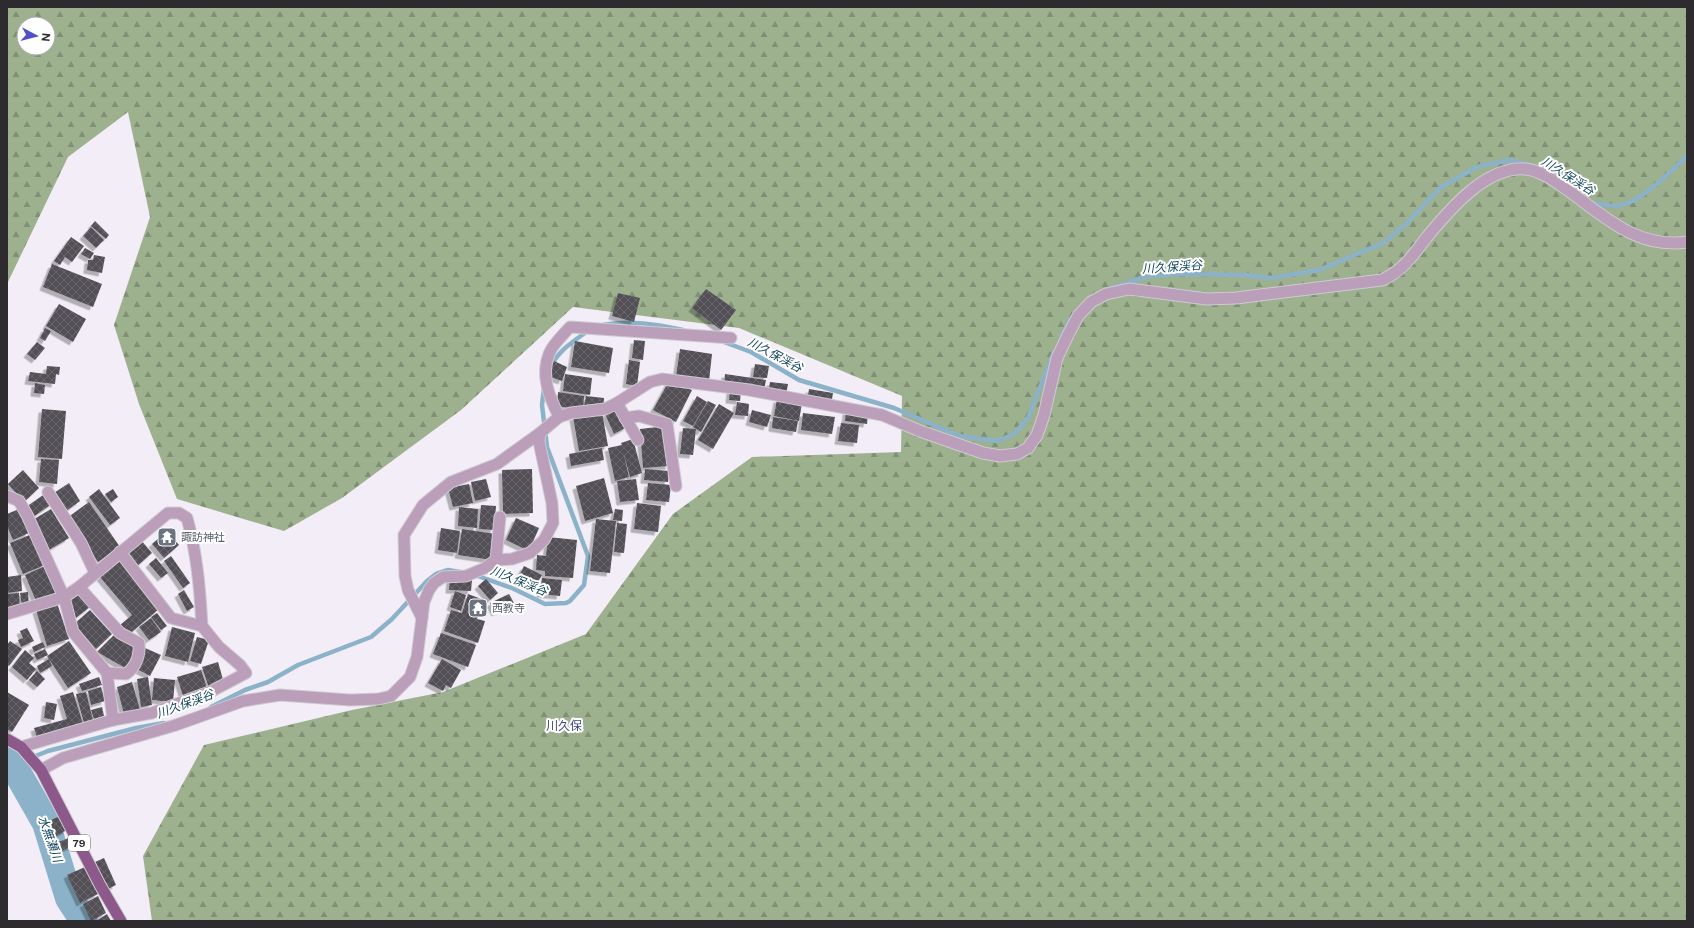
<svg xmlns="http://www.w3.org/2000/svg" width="1694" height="928" font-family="'Public Sans','Noto Sans JP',sans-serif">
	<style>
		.forest { fill: url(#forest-firs); fill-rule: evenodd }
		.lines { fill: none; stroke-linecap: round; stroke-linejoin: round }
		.stream { stroke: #8bb2c8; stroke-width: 4.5 }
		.river { stroke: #8bb2c8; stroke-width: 28 }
		.building { fill: url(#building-cross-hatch); filter: url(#shadow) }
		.minor-casing { stroke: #cfcad2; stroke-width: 13 }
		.primary-casing { stroke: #cfcad2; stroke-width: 13 }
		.minor { stroke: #bb9eb9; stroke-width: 11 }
		.primary { stroke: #8c598a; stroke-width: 11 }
		.labels { text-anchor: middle; stroke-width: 4; stroke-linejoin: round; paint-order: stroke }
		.shield { fill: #fff; stroke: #6c6b6d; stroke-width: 1 }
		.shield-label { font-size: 10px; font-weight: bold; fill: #2d2b2e }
		.worship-label { font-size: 11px; fill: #5b616d; stroke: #fff; text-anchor: start }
		.water-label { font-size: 12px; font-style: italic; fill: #12455d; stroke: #fff }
		.neighbourhood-label { font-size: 12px; fill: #404581; stroke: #fff }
	</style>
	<defs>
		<pattern id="forest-firs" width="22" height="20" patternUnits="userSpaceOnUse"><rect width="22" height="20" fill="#9db18f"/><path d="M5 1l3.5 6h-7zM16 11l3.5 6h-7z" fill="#809075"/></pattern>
		<pattern id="building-cross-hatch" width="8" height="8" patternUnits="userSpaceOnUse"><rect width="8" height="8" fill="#534f56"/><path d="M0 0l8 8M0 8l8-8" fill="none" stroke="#69656b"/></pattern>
		<filter id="shadow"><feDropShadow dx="-3.5" dy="3.5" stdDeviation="0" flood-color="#0004"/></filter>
	</defs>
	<rect width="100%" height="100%" fill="#f2edf6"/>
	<path class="forest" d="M7,7h1680v914h-1535l-9,-65 61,-111 148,-35 91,-18 143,-58 87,-120 79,-57 149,-5 1,-56 -163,-68 -166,-21 -112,103 -119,88 -58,33 -107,-32 -38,-95 -25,-79 36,-108 -22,-105 -60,45 -61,127zM24,24h24v24h-24z"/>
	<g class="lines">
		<g class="stream">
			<path d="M1588,202c9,1 19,4 28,4 24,-2 54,-34 71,-50"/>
			<path d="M1111,288l34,-11 34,-3 66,1 26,3 48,-8 64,-27 24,-20 34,-36 36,-20 32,-7 21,5"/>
			<path d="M603,325c27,-5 53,-1 80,5"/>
			<path d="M1061,337l10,-19"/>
			<path d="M724,342l27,10 48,28 95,28 65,28 39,5 16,-7 14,-16 26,-66"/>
			<path d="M550,369c7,-18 24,-28 39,-39"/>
			<path d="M475,575l37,13 33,16 21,-1 4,-2 14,-16 4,-29 -41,-109 -5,-42 2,-17"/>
			<path d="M211,707l34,-17 23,-8 30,-17 73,-28 21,-18 35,-38 9,-7 12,-4 12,2"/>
			<path d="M13,765l35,-14 88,-23 28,-5"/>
		</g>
		<path class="river" d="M7,761l6,4 33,58 23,75 15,23"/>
	</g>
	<g class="building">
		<path d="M95,221l14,14 -3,4 -15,-13z"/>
		<path d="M91,227l13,13 -8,8 -13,-12z"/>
		<path d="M71,237l13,9 -12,16 -7,-5 -5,8 -6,-4z"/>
		<path d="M85,248l9,5 -4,6 -9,-5z"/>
		<path d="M94,255l11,2 -3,16 -15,-3 1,-10h5z"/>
		<path d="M52,264l50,20 -9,23 -50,-20z"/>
		<path d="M706,289l30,21 -15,20 -29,-22z"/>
		<path d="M618,293l22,5 -6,24 -22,-6z"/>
		<path d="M59,304l27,15 -13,23 -27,-16z"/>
		<path d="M45,328l6,3 -6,10 -5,-3z"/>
		<path d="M634,340l11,1 -2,19 -11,-2z"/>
		<path d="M575,341l38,7 -4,25 -38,-6z"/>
		<path d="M37,342l8,6 -10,12 -8,-6z"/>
		<path d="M680,349l32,5 -3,27 -33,-5z"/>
		<path d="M629,360l11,2 -3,24 -11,-2z"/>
		<path d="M554,361l13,6 -5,14 -14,-5z"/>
		<path d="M755,364l14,2 -2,12 -14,-1z"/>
		<path d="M47,366l13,1 -1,8 -3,-1 -1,10 -27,-3 2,-9 16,2z"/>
		<path d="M565,374l27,4 -2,17 -27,-4z"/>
		<path d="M725,374l41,6 -2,10 -40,-5z"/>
		<path d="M669,381l23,9 -16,32 -23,-12z"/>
		<path d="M770,382l18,2 -2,11 -18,-2z"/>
		<path d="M35,383l10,2 -1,9 -10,-1z"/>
		<path d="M809,389l24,4 -2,12 -24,-4z"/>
		<path d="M730,390l11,1 -1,10 -11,-1z"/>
		<path d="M558,392l26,4 -1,14 -26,-4z"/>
		<path d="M586,396l18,2 -1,11 -19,-3z"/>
		<path d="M697,396l10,6 -14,24 -10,-5z"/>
		<path d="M777,399l25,4 -3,18 -25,-5z"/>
		<path d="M708,401l8,4 -15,27 -8,-5z"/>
		<path d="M737,402l12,2 -1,12 -13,-1z"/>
		<path d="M719,404l15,9 -21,36 -15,-9z"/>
		<path d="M618,408l9,19 -13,7 -9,-20z"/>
		<path d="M42,409l24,2 -4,48 -24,-2z"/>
		<path d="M752,410l19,5 -4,12 -18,-5z"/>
		<path d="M846,411l22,3 -1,10 -22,-3z"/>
		<path d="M602,412l6,34 -29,5 -6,-34z"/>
		<path d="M803,413l32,4 -3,17 -31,-4z"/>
		<path d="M773,417l25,4 -2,11 -24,-4z"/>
		<path d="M841,423l18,2 -2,18 -19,-2z"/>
		<path d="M666,426l3,40 -26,2 -3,-39z"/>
		<path d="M683,428l13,1 -3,26 -13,-1z"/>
		<path d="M633,439l9,34 -12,4 -7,-26 6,26 -14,4 -7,-33 14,-3 -1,-2z"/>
		<path d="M602,448l2,12 -33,6 -2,-12z"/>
		<path d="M41,459l18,1 -2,24 -18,-2z"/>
		<path d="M532,469l1,44 -30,1 -1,-44z"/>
		<path d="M645,469l24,2 -1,11 -24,-2z"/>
		<path d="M23,470l16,18 -15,14 -16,-18z"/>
		<path d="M604,478l9,35 -28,8 -9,-35z"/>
		<path d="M486,479l5,18 -16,4 -4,-19z"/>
		<path d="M636,479l3,21 -19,2 -3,-21z"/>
		<path d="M69,483l11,18 -14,10 -12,-18z"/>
		<path d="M648,483l23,2 -2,17 -23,-2z"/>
		<path d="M469,484l4,19 -20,4 -5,-19z"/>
		<path d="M99,489l21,29 -10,7 -21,-28z"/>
		<path d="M113,489l5,8 -7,5 -6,-8z"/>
		<path d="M46,493l7,10 -20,14 -7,-10z"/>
		<path d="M89,502l31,45 -22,15 -31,-44z"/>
		<path d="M637,503l24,3 -3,26 -24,-3z"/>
		<path d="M481,505l15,1 -2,24 -15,-1z"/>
		<path d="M459,507l19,2 -1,19 -19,-2z"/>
		<path d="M19,509l10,24 -16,7 -6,-14v-12z"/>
		<path d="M51,509l18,29 -20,12 -18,-29z"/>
		<path d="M615,509l8,1 -1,11 -9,-1z"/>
		<path d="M516,518l23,10 -10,23 -23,-11z"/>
		<path d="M596,519l20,2 -6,52 -20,-2z"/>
		<path d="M617,523l10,1 -3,29 -10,-1z"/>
		<path d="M441,528l19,3 -3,22 -19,-3z"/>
		<path d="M462,529l34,5 -4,26 -34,-5z"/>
		<path d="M167,531l12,14 -15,13 -12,-14z"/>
		<path d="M32,534l13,31 -22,9 -13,-31z"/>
		<path d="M548,537l29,3 -4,38 -28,-2v-5l-9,-1 1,-15 9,1z"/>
		<path d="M141,540l11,13 -17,15 -11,-13z"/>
		<path d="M171,556l19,27 -7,5 -19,-27z"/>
		<path d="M156,558l12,15 -7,5 -12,-14z"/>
		<path d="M120,561l39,48 -32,27 -8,-10 13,-11 -32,-38z"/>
		<path d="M47,565l11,27 -22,9 -11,-26z"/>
		<path d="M524,566l18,9 -7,12 -17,-9z"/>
		<path d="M21,575l1,16 -15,2v-16z"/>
		<path d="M450,578l22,2 -1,11 -22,-1z"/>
		<path d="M542,578l20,2 -2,16 -20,-2z"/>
		<path d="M486,579l12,14 -8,7 -12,-14z"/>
		<path d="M184,590l10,17 -7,4 -9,-17z"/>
		<path d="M455,591l11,4 -5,16 -11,-4z"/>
		<path d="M28,592l1,13 -7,1 -2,-13z"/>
		<path d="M78,592l12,15 -17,13 -6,-18z"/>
		<path d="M19,593l1,16 -13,1v-16z"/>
		<path d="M468,594l16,6 -7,19 8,2 -7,22 -34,-12 7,-21 11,3z"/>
		<path d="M509,594l5,9 -19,10 -5,-10z"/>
		<path d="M57,603l12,36 -22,7 -11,-36z"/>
		<path d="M90,610l22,24 -18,17 -22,-25z"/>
		<path d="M157,613l10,13 -6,4 -10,-13z"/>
		<path d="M151,618l10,14 -12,8 -10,-13z"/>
		<path d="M172,627l23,6 -7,29 -23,-6z"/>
		<path d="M27,628l7,13 -13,6 -3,-7 5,-2 -3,-7z"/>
		<path d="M441,633l35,12 -8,22 -35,-13z"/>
		<path d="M114,635l24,13 -11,21 -30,-17z"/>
		<path d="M197,637l12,3 -8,24 -11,-3z"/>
		<path d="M10,641l12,8 -13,17 -2,-2v-19z"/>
		<path d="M69,641l22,32 -23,15 -21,-32z"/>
		<path d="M43,642l2,5 -11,5 -2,-5z"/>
		<path d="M145,648l16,7 -11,21 -15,-8z"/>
		<path d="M45,649l3,6 -11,5 -3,-6z"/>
		<path d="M25,650l9,8 -5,5 7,6 -9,11 -15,-13z"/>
		<path d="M49,659l3,7 -12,7 -3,-7z"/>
		<path d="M442,659l19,11 -10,18 -5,-3 -3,6 -15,-8z"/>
		<path d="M218,662l6,21 -15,5 -7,-21z"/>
		<path d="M201,670l7,21 -24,8 -7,-22z"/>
		<path d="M37,671l8,8 -8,8 -8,-7z"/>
		<path d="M99,677l3,8 -20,6 -3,-7z"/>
		<path d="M148,677l4,28 -11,2 -4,-28z"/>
		<path d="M154,678l21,2 -2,22 -21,-2z"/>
		<path d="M132,682l9,31 -16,5 -8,-31z"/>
		<path d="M101,687l4,14 -14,4 -3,-14z"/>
		<path d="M7,692l22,13 -17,27 -5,-3z"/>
		<path d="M73,692l10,32 -46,13 -3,-9 33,-9 -7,-23z"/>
		<path d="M86,692l7,28 -9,3 -8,-29z"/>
		<path d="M46,702l11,2 -3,16 -10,-2z"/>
		<path d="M102,707l2,9 -10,3 -3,-9z"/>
		<path d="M60,816l7,14 -11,6 -7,-15z"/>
		<path d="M69,838l3,8 -13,6 -3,-9z"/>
		<path d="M104,858l12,27 -8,4 -13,-27z"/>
		<path d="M85,867l13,27 -18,9 -13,-28z"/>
		<path d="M98,896l8,17 -15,8 -8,-17z"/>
		<path d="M107,914l4,7h-15z"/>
	</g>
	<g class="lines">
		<defs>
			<g id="minor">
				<path d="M617,403l21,37"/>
				<path d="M559,417c-9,-19 -19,-41 -10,-63 3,-9 14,-19 21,-27l161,11"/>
				<path d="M625,418l14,-2 28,8 9,62"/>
				<path d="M48,492l33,51 14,30"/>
				<path d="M7,496l12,5 8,14 37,82 9,35 34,41 6,47"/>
				<path d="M496,560l4,-43"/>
				<path d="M79,587l41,46 19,10c1,12 -3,24 -13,31l-19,-1"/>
				<path d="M7,614l57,-17 15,-10 89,-74h11l8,5c10,36 13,71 15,108"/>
				<path d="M422,618l-14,-28 -3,-14 -1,-41 19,-30 28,-23 46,-18 43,-31"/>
				<path d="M21,747l92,-27 39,-7 60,-22 34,-18 -6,-8 -21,-18 -17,-21 -31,-8 -51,-66"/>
				<path d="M41,770l22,-12 113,-33 67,-24 37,-6 70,5 28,-1 13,-3 19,-19 7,-20 7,-55 5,-12 5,-7 9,-6 23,-1 19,-8 11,-8 16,-1 18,-6 14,-13 9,-17 -1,-20 -13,-61 1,-9 19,-16 12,-4 34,-4 12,-6 33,-21 12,-3 87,11 133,25 38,16 63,22 17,3 17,-2 11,-6 9,-13 7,-20 13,-57 11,-23 10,-19 13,-14 15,-8 23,-5 78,10 29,-1 146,-18c21,-9 31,-25 45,-43 23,-28 59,-71 99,-68 16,2 30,13 43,22 37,27 69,58 118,51"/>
			</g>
			<path id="primary" d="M7,739l14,8 20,23 59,115 21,36"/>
		</defs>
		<use href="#minor" class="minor-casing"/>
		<use href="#primary" class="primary-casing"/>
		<use href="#minor" class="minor"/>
		<use href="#primary" class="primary"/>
	</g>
	<defs>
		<symbol id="temple-square" viewBox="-11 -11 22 22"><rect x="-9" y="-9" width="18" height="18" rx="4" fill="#6b7280" stroke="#fff"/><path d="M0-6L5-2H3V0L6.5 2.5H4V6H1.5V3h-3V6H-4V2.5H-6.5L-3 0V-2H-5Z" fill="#fff"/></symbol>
	</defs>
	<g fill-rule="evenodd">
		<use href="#temple-square" x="156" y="526" width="22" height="22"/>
		<use href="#temple-square" x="467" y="597" width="22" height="22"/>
	</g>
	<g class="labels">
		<rect class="shield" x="68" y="835" width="22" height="16" rx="3"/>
		<g class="shield-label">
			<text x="79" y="847">79</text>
		</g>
		<g class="worship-label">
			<text x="181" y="541">諏訪神社</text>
			<text x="492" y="612">西教寺</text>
		</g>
		<g class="water-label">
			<text transform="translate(1568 176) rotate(32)" y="4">川久保渓谷</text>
			<text transform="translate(1172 267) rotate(-4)" y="4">川久保渓谷</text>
			<text transform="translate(775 355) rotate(28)" y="4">川久保渓谷</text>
			<text transform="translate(519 581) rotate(22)" y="4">川久保渓谷</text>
			<text transform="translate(185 704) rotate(-20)" y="4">川久保渓谷</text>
			<text transform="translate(50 839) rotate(70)" y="4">水無瀬川</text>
		</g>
		<g class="neighbourhood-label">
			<text x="564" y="730">川久保</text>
		</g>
	</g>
	<rect width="1694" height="928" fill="none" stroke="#2d2b2e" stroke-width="16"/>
	<g transform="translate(36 36) rotate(97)"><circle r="19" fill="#ffffff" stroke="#abaaab"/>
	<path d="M0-3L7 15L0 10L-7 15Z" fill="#5050c7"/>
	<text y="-6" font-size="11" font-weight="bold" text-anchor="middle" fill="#2d2b2e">N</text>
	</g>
</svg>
